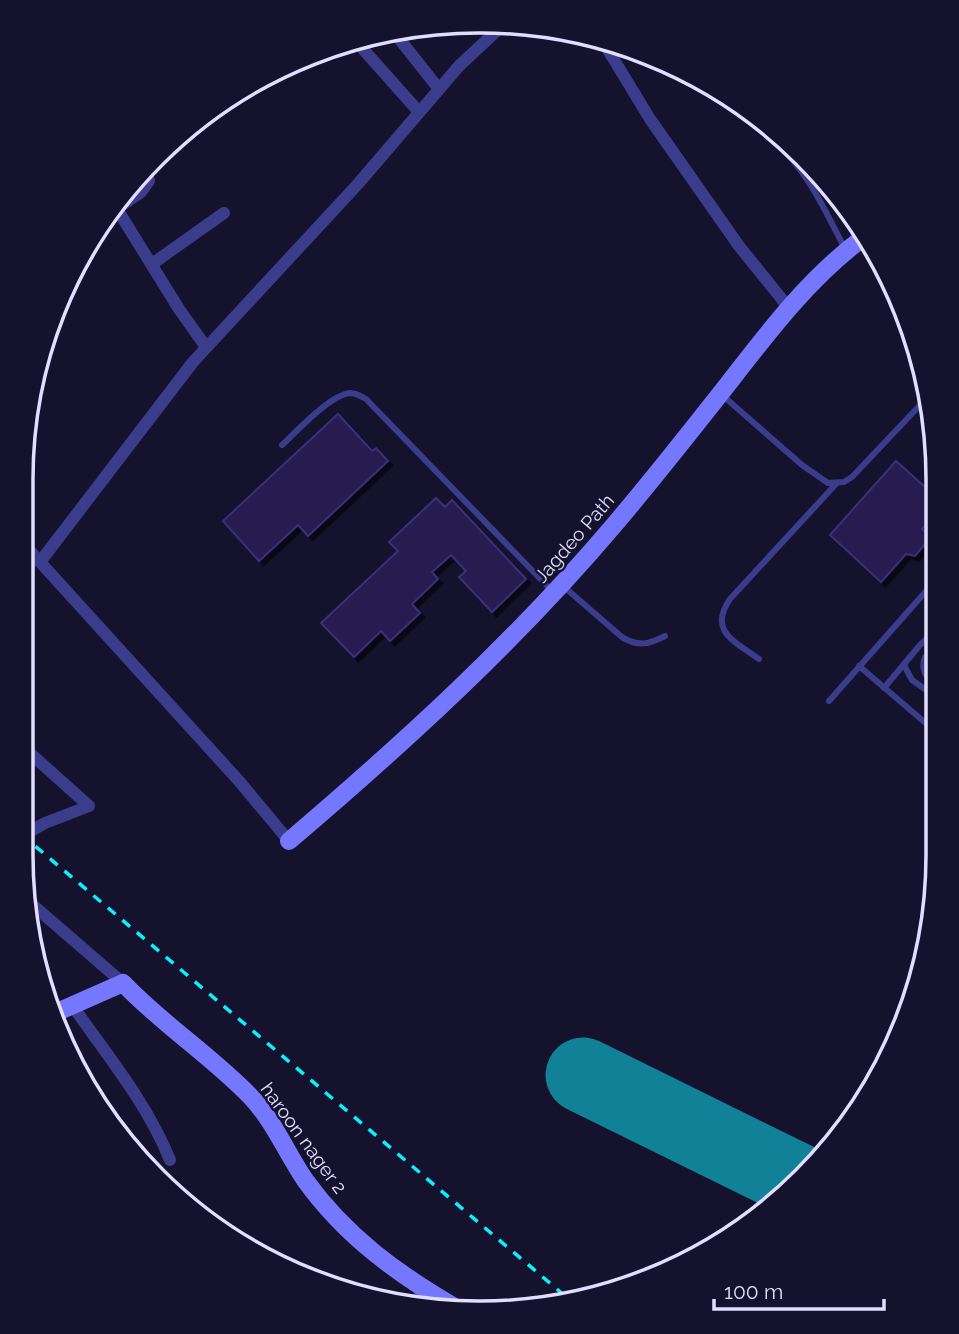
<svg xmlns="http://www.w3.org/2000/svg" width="959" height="1334" font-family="Raleway,sans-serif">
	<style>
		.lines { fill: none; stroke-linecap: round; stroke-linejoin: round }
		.runway { stroke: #108196; stroke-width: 75 }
		.building { fill: #251d4f; stroke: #3b2f7b; stroke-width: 2; filter: url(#shadow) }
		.street-tunnel { stroke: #34314d; stroke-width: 12; stroke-dasharray: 12 6; stroke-linecap: butt }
		.lane { stroke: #3c3c8d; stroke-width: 6 }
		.street { stroke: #3c3c8d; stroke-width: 12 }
		.secondary { stroke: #7577ff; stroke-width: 18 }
		.rail { stroke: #0af0ff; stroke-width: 3.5; stroke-dasharray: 10 9; stroke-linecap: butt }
		.labels { text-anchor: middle; stroke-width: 5; stroke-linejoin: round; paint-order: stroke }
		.street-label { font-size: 19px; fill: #e1deff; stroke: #15122e }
		.rim { fill: none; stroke: #e1deff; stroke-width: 3.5 }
	</style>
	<defs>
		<filter id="shadow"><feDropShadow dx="4.5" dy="4.5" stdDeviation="0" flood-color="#0009"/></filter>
	</defs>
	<rect width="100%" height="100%" fill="#15122e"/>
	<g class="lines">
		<path class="runway" d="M583,1075l215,106"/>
	</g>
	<g class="building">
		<path d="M338,414l34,37 4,-3 12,13 -80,75 -10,-11 -39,36 -36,-40z"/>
		<path d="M896,461l39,35v20l-13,13 9,8 -16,19 -9,-2 -25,28 -51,-47z"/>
		<path d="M436,498l9,9 7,-7 74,79 -34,33 -33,-35 7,-6 -15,-16 -19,17 6,7 -26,25 8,9 -30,28 -9,-10 -27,26 -33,-34 77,-72 -9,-9z"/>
	</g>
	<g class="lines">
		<path class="street-tunnel" d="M21,841l8,-9"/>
		<g class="lane">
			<path d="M769,135c38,35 53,69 76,114"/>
			<path d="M722,395l80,70 26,18 16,-1 8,-5 70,-74"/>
			<path d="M282,445c15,-14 48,-50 68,-52 6,0 11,3 16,6l187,193"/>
			<path d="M563,586l60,52c17,9 26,6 42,-2"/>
			<path d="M935,650l-10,7c-4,11 -1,21 11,25"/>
			<path d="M759,659c-25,-18 -51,-28 -29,-60l106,-115"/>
			<path d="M904,665l8,15 24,17"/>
			<path d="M859,666l77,66"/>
			<path d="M884,688l36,-43 15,-14"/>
			<path d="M829,701l106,-120"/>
		</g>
		<g class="street">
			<path d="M393,31l46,58"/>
			<path d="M354,39l65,73"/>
			<path d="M602,40l48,79 89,127 50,62"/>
			<path d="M117,209l62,100 27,38"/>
			<path d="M109,214l32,-22 8,-11 -2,-8"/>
			<path d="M152,264l72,-51"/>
			<path d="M21,541l218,240 50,60"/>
			<path d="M40,562l153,-200 164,-177 102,-119 45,-42"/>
			<path d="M21,745l68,61 -44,17 -16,9"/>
			<path d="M27,900l96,83"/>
			<path d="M72,1005c35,50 75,98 98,155"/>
			<path d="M405,1305l24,-13"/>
			<path d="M433,1309l13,-7"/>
		</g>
		<g class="secondary">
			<path d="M289,841c115,-98 228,-201 326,-317 39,-46 76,-93 113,-140 41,-53 82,-107 136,-147"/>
			<path d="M55,1013l68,-30c39,41 87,72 127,113 24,25 36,56 55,84 41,57 94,95 153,129"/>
		</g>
		<path class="rail" d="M21,834l550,467"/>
	</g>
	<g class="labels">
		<g class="street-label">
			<text transform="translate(574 538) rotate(-49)" y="7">Jagdeo Path</text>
			<text transform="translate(304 1138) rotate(54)" y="7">haroon nager 2</text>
		</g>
	</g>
	<path d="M0 0H959V1334H0ZM479 33H480A446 446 0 0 1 926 479V855A446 446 0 0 1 480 1301H479A446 446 0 0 1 33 855V479A446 446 0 0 1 479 33Z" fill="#15122e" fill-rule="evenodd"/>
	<path class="rim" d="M479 33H480A446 446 0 0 1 926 479V855A446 446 0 0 1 480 1301H479A446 446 0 0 1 33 855V479A446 446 0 0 1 479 33Z"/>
	<path d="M714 1299v10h170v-10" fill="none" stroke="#e1deff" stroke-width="3.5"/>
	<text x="724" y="1299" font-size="21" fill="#e1deff" stroke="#15122e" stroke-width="5" paint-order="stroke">100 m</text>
</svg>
